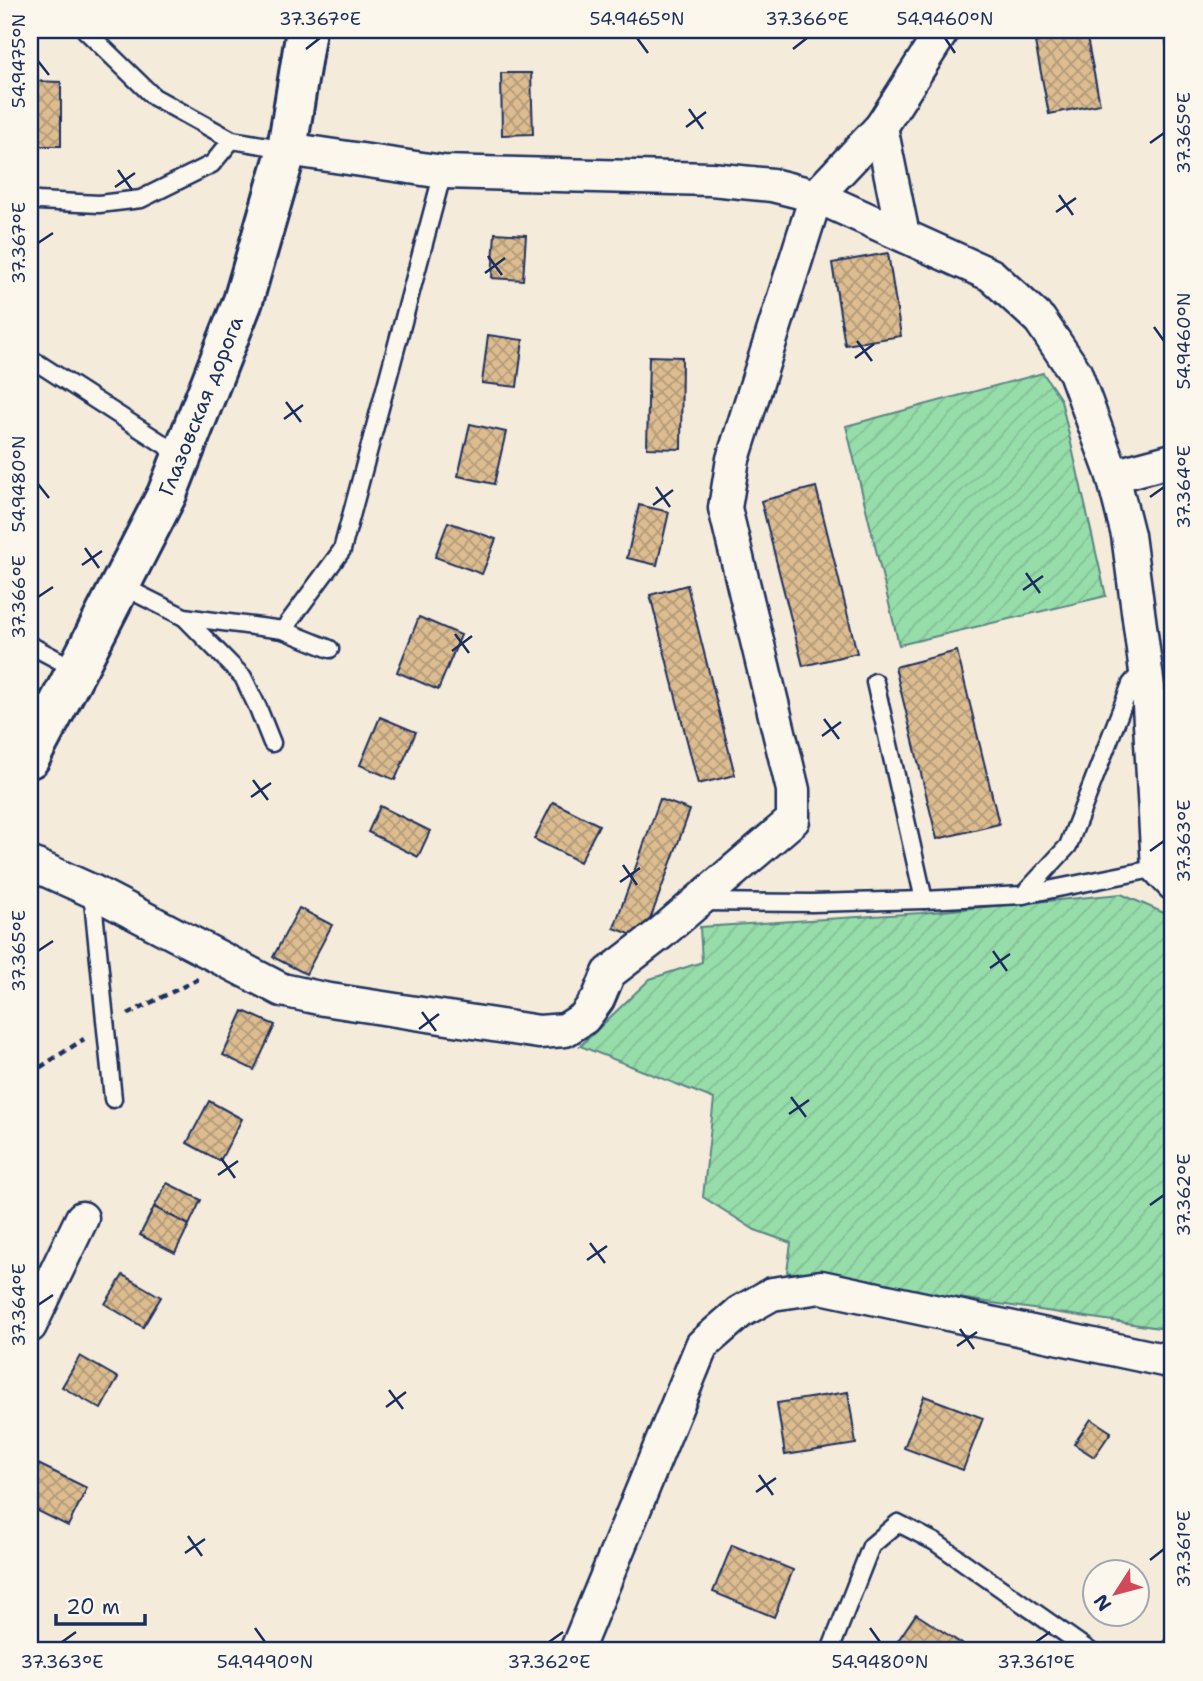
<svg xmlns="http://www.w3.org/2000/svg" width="1203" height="1681" font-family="'Shantell Sans',sans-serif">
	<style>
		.garden { fill: url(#garden-furrows); stroke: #598684; stroke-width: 2 }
		.building { fill: url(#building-cross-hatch); stroke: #1b2f5e; stroke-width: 2 }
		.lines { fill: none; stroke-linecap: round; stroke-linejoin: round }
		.lane-casing { stroke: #1b2f5e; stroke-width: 21 }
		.street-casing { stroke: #1b2f5e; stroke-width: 37 }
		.secondary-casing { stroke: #1b2f5e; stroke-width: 44 }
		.path { stroke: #1b2f5e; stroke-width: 4.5; stroke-dasharray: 7 5; stroke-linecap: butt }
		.lane { stroke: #fbf7ec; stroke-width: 16 }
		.street { stroke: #fbf7ec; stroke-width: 32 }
		.secondary { stroke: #fbf7ec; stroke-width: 38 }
		.ticks { fill: none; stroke: #1b2f5e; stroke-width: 2.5 }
		.labels { text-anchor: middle; stroke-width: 5; stroke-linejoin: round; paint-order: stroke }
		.street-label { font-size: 21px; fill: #1b2f5e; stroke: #fbf7ec }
		.neatline { fill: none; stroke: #1b2f5e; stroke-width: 2.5 }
		.ticks-label { font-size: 18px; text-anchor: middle; fill: #1b2f5e }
	</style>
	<defs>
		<pattern id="garden-furrows" width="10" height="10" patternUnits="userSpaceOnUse" patternTransform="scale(1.75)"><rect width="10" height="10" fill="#97ddaa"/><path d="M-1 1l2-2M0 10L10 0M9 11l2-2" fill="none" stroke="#82be95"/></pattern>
		<pattern id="building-cross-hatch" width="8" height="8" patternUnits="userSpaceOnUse" patternTransform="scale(1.75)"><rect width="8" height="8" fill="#ddbd90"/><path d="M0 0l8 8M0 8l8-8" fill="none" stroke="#b29a79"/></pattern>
	</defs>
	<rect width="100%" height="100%" fill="#f5ebda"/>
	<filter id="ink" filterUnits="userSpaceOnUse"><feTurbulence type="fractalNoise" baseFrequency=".0143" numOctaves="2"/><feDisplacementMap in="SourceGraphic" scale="14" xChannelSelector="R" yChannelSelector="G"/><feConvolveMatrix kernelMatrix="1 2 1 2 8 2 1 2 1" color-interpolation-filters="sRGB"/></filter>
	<g filter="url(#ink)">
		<g class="garden">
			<path d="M1043,373l18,27 45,196 -207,49 -53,-219z"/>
			<path d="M1121,894l52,23v413l-386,-58 4,-29 -36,-13 -52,-33 11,-98 -134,-53 70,-67 52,-17 -2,-35 221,-14z"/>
		</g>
		<g class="building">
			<path d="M1165,30h8v29l-5,1z"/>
			<path d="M1086,33l14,71 -51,10 -14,-72z"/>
			<path d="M501,73h30l2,61 -31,1z"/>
			<path d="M30,81l31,1v64h-31z"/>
			<path d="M495,233l31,2 -3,45 -31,-2z"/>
			<path d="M888,253l13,83 -56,9 -13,-82z"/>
			<path d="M488,335l35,5 -6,47 -35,-4z"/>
			<path d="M649,356l33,1 -1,92 -34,-1z"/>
			<path d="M470,424l36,8 -12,52 -36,-8z"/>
			<path d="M816,487l41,166 -54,13 -42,-165z"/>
			<path d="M639,505l30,7 -12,53 -30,-7z"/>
			<path d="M448,522l48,17 -14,35 -47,-17z"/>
			<path d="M687,585l48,190 -37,9 -48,-189z"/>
			<path d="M419,617l42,18 -23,55 -41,-18z"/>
			<path d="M957,651l42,173 -62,15 -42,-172z"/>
			<path d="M380,717l36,15 -21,48 -35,-15z"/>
			<path d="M660,799l30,11 -47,129 -29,-11z"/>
			<path d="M553,802l46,23 -19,37 -46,-23z"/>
			<path d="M380,806l50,25 -12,26 -50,-25z"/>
			<path d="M299,908l33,17 -26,49 -33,-17z"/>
			<path d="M243,1011l32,14 -21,45 -31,-15z"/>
			<path d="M209,1101l33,18 -22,42 -33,-18z"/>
			<path d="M167,1183l34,17 -12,25 -35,-18z"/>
			<path d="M154,1207l35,18 -14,28 -35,-18z"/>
			<path d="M123,1275l38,22 -18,30 -38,-23z"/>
			<path d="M80,1356l38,22 -17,31 -39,-22z"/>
			<path d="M848,1392l8,52 -71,11 -8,-52z"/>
			<path d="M924,1396l59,22 -20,52 -59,-22z"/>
			<path d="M1091,1419l20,13 -17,25 -20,-13z"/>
			<path d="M32,1461l55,27 -19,38 -38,-19v-43z"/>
			<path d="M732,1545l61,25 -19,47 -61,-25z"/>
			<path d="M916,1614l49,32 -4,5h-70z"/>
			<path d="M1173,1630v21h-16z"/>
		</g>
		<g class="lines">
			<defs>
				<g id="lane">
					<path d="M85,30l69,67 78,43 55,9"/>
					<path d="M30,199l8,2 61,3 42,-5 71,-35 20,-24"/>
					<path d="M30,358l152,98"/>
					<path d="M120,585l64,32 99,13 47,19"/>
					<path d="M184,617l59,60 15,31 14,35"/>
					<path d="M283,630l59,-80 101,-378"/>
					<path d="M30,645l47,25"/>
					<path d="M875,682l49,218"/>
					<path d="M92,891l21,208"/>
					<path d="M1023,895l45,-49 63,-162 13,-15"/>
					<path d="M701,902l111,1 112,-3 99,-5 135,-27"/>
					<path d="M830,1651l41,-105 27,-23 37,19 155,109"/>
				</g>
				<g id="street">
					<path d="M881,127l22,108"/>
					<path d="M287,149l156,23 268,7 61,6 44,11 175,79 49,45 35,52 38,104 15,59 20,152 10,181 15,16"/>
					<path d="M1113,476l60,-16"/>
					<path d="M30,863l62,28 190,99 42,9 215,33 26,-2 19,-12 14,-19 11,-26 52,-40 132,-113v-30l-68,-282 8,-49 83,-263 65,-69 62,-97"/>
					<path d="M30,1326l52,-108"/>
					<path d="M576,1651l126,-306 38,-33 32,-18 49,-7 352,75"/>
				</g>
				<path id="secondary" d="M30,758l53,-100 84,-164 76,-193 44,-152 19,-119"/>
			</defs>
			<use href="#lane" class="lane-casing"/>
			<use href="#street" class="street-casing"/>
			<use href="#secondary" class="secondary-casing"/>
			<g class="path">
				<path d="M128,1014l70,-35"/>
				<path d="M30,1074l54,-35"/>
			</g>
			<use href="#lane" class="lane"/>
			<use href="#street" class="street"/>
			<use href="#secondary" class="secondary"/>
		</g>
	</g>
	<path class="ticks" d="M637,38l11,15M945,38l10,15M306,49l14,-11M793,49l14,-11M38,61l11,14M689,109l14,20M686,127l20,-15M1150,143l14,-10M118,170l14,20M115,187l20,-14M1059,195l14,20M1056,212l20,-14M38,243l15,-10M488,256l14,19M485,273l20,-15M1154,327l10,14M857,341l15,20M855,358l19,-14M286,402l15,20M284,419l19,-14M38,484l11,14M656,487l14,20M1150,497l14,-10M653,505l20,-15M85,548l14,20M82,565l20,-14M1026,573l14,20M1023,590l20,-14M38,597l15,-10M455,634l14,19M452,651l20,-15M824,719l15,20M822,736l19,-14M253,780l15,20M251,797l20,-14M1150,851l14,-10M623,865l14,20M620,882l20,-14M38,951l15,-10M993,951l14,20M990,968l20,-14M422,1012l14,19M419,1029l20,-15M791,1097l15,20M789,1114l20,-14M221,1158l14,20M218,1175l20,-14M1150,1205l14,-10M590,1243l15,20M587,1260l20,-14M38,1305l15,-10M960,1329l14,20M957,1346l20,-14M389,1390l14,19M386,1407l20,-15M759,1475l14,20M756,1492l20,-14M188,1536l14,20M185,1553l20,-14M1150,1560l14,-11M255,1628l10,14M870,1628l10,14M62,1642l14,-10M549,1642l14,-10M1036,1642l14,-10"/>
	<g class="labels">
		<g class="street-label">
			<text transform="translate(201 406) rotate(-68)" y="7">Глазовская дорога</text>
		</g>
	</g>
	<rect width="1203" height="1681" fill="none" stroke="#fbf7ec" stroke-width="77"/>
	<g transform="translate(1116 1593) rotate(234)"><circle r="33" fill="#fbf7ec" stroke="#a1a7b3" stroke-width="2"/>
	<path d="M0-5L12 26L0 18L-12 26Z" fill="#d1495b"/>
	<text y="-10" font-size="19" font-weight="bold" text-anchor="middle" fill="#1b2f5e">N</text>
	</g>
	<path d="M56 1614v10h89v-10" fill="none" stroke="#1b2f5e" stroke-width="3.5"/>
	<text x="66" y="1614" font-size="21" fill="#1b2f5e" stroke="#fbf7ec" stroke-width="5" paint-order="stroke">20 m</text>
	<rect x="38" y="38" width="1126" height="1604" class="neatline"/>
	<g class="ticks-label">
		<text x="320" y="25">37.367°E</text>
		<text x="637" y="25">54.9465°N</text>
		<text x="807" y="25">37.366°E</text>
		<text x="945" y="25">54.9460°N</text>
		<text transform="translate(19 61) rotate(-90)" y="6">54.9475°N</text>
		<text transform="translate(1184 133) rotate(-90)" y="6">37.365°E</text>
		<text transform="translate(19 243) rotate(-90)" y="6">37.367°E</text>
		<text transform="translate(1184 341) rotate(-90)" y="6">54.9460°N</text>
		<text transform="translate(19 484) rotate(-90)" y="6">54.9480°N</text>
		<text transform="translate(1184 487) rotate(-90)" y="6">37.364°E</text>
		<text transform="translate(19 597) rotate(-90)" y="6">37.366°E</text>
		<text transform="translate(1184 841) rotate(-90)" y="6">37.363°E</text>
		<text transform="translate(19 951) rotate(-90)" y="6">37.365°E</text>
		<text transform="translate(1184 1195) rotate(-90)" y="6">37.362°E</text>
		<text transform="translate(19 1305) rotate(-90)" y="6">37.364°E</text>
		<text transform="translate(1184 1549) rotate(-90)" y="6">37.361°E</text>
		<text x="62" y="1668">37.363°E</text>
		<text x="265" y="1668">54.9490°N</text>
		<text x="549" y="1668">37.362°E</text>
		<text x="880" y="1668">54.9480°N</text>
		<text x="1036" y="1668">37.361°E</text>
	</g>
</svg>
